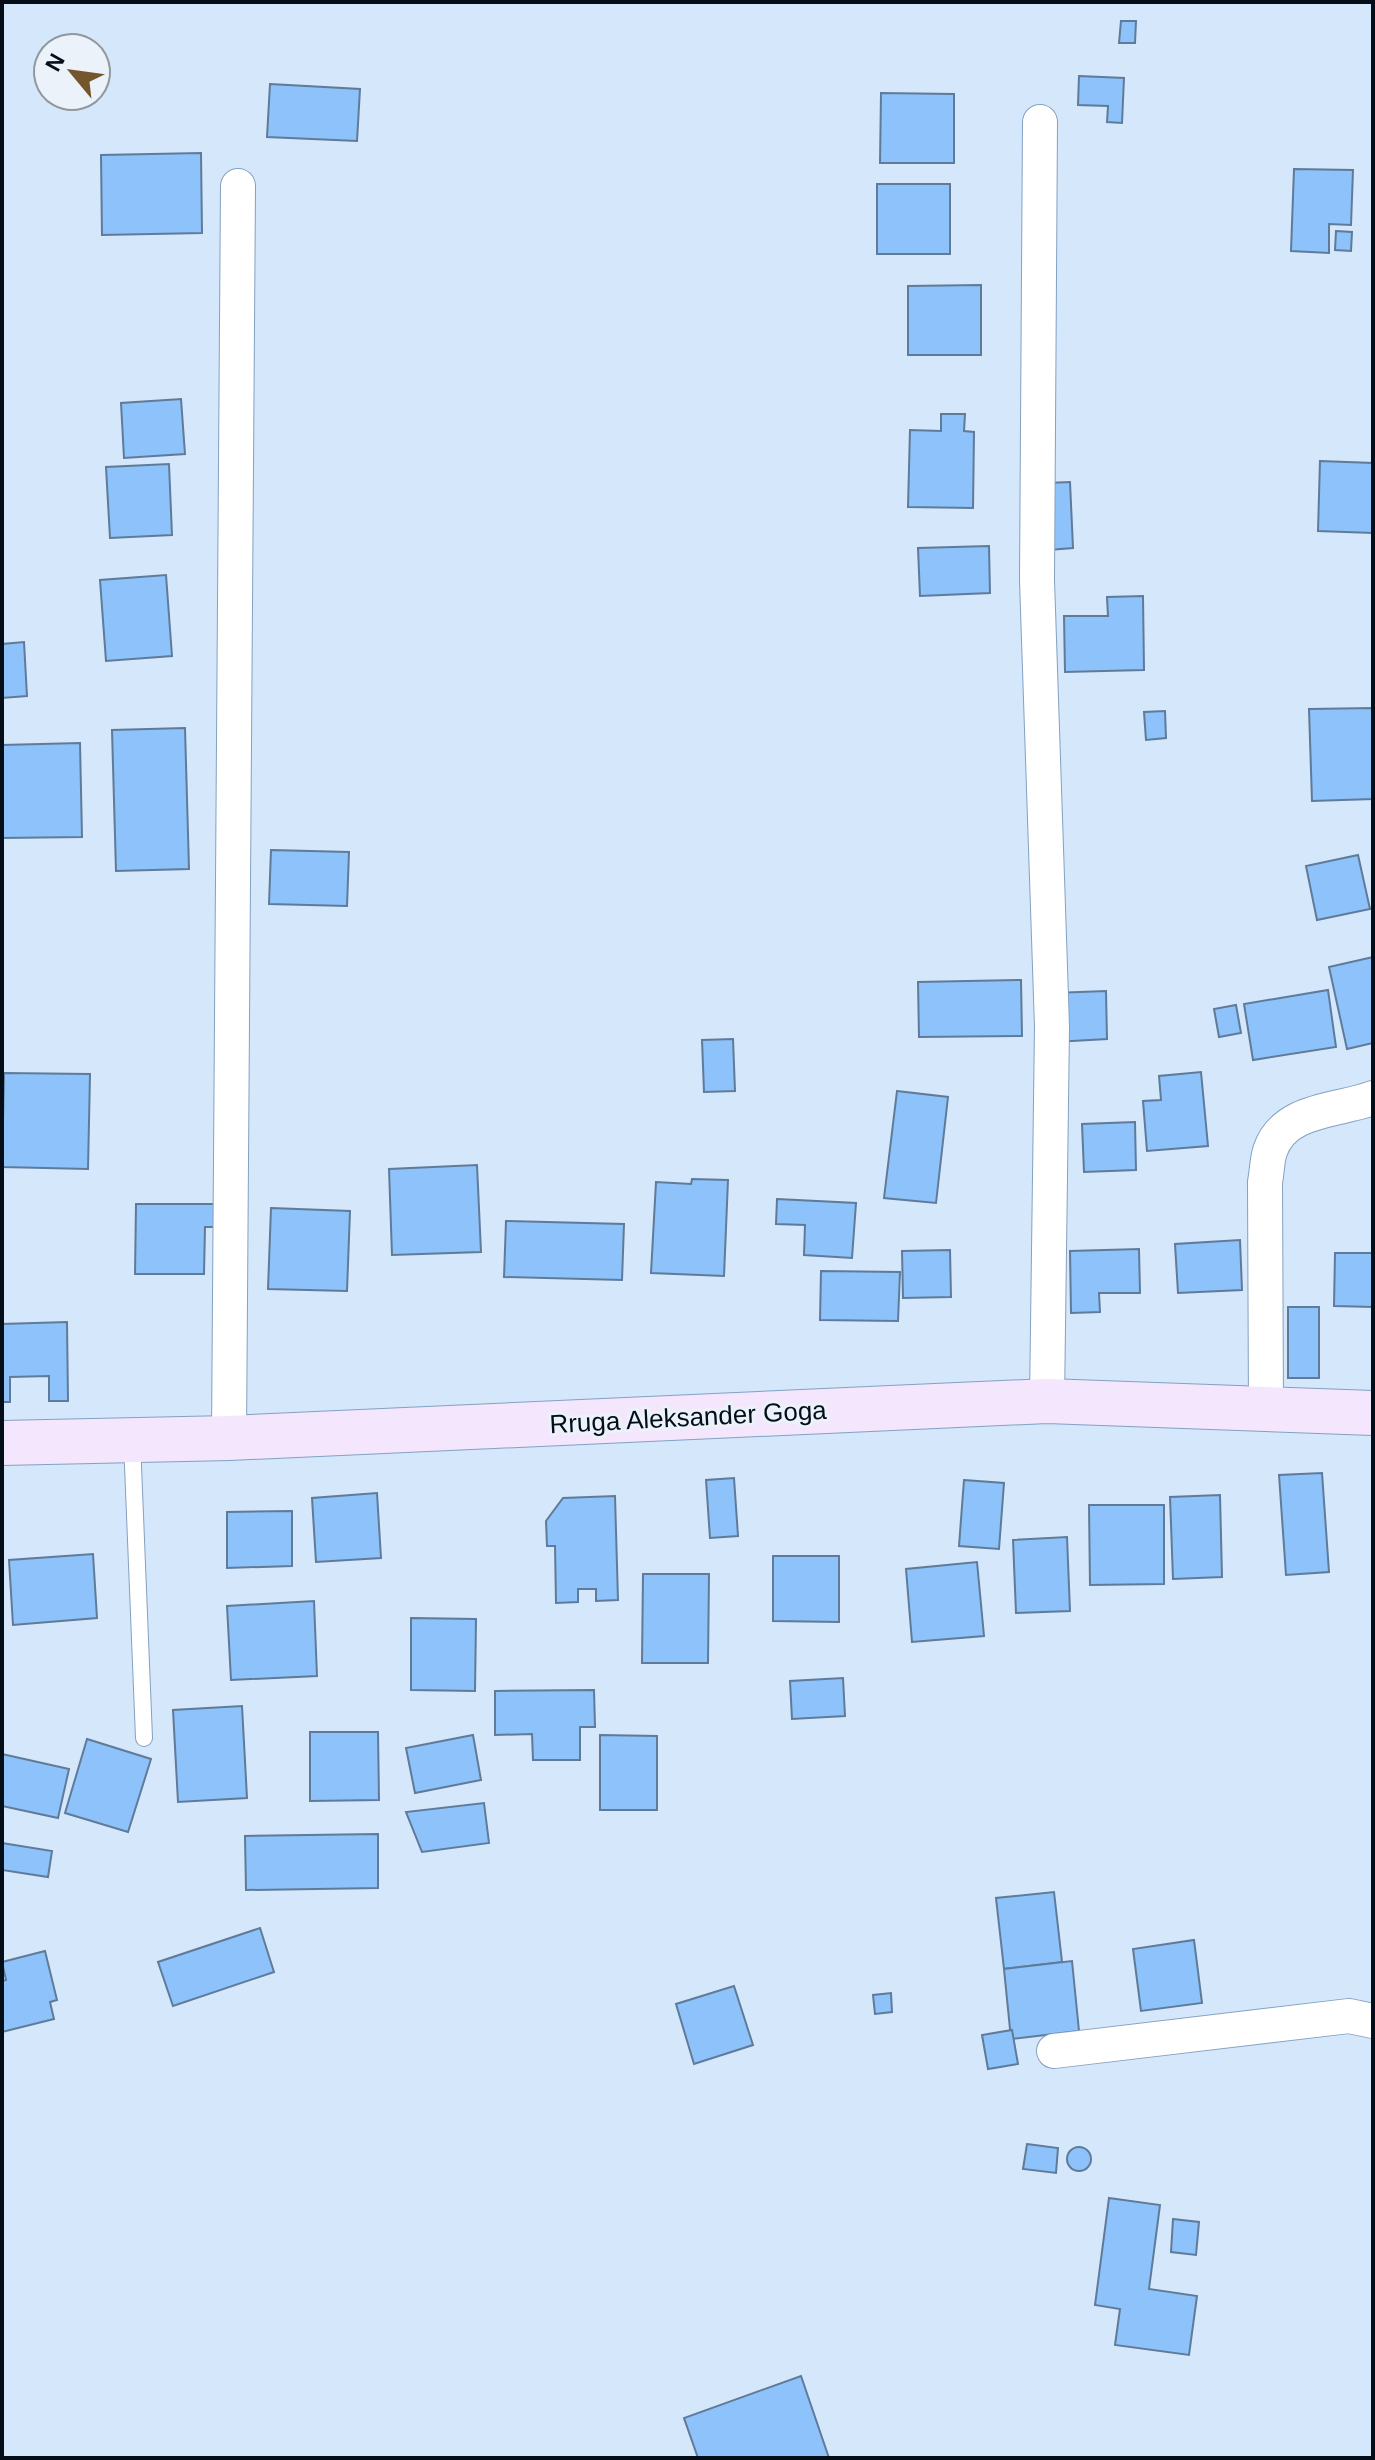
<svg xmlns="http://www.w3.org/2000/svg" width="1375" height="2460" font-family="Arial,sans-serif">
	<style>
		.building { fill: #8ec2fa; stroke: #5f7b99; stroke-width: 2 }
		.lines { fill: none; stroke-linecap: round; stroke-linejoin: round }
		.service-casing { stroke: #84a1c1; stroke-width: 18 }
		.minor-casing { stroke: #84a1c1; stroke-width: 36 }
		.secondary-casing { stroke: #84a1c1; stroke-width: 46 }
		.service { stroke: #fff; stroke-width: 16 }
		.minor { stroke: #fff; stroke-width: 34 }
		.secondary { stroke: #f3e6fd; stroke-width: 44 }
		.labels { text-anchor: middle; stroke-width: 6; stroke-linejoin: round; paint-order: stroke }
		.street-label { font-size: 26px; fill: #040e19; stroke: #ecf2f9 }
	</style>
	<rect width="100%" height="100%" fill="#d4e7fb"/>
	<g class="building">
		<path d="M1121,21h15l-1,22h-16z"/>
		<path d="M1079,76l45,2 -2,45 -15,-1 1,-16 -30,-1z"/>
		<path d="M270,84l90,5 -3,52 -90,-4z"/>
		<path d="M881,93l73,1v69h-74z"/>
		<path d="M201,153l1,80 -100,2 -1,-80z"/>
		<path d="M1294,169l59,1 -2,55 -22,-1v29l-38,-2z"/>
		<rect x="877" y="184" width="73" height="70"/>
		<path d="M1336,231l16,1 -1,19 -16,-1z"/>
		<path d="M981,285v70h-73v-69z"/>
		<path d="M181,399l4,55 -61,4 -3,-55z"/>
		<path d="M941,414h24l-1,17 10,1 -1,76 -65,-1 2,-77 31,1z"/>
		<path d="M1320,461l53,2v70l-55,-2z"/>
		<path d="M169,464l3,71 -62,3 -4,-71z"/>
		<path d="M1070,482l3,66 -24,2 -2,-67z"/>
		<path d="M989,546l1,47 -70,3 -2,-48z"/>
		<path d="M166,575l6,81 -66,5 -6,-81z"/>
		<path d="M1143,596l1,74 -79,2 -1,-56h44l-1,-19z"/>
		<path d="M24,642l3,54 -25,2v-54z"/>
		<path d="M1373,708v91l-61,2 -3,-92z"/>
		<path d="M1165,711l1,27 -20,2 -2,-28z"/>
		<path d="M185,728l4,141 -73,2 -4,-141z"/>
		<path d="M80,743l2,94 -80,1v-93z"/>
		<path d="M271,850l78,2 -2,54 -78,-2z"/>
		<path d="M1358,855l12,54 -53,11 -11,-54z"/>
		<path d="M1373,957v86l-26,6 -18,-82z"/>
		<path d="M1021,980l1,56 -103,1 -1,-55z"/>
		<path d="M1328,990l8,57 -83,13 -9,-56z"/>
		<path d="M1106,991l1,48 -52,3 -2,-49z"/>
		<path d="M1236,1005l5,28 -22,4 -5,-28z"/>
		<path d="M733,1039l2,52 -31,1 -2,-52z"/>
		<path d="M1201,1072l7,74 -61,5 -4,-50 18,-1 -2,-24z"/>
		<path d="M4,1073l86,1 -2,95 -86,-2z"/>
		<path d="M897,1091l51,6 -12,106 -52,-5z"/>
		<path d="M1135,1122l1,48 -52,2 -2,-48z"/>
		<path d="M477,1165l4,87 -89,3 -3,-86z"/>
		<path d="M692,1179l36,1 -4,96 -73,-3 5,-91 35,2z"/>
		<path d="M777,1199l79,4 -4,55 -48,-3 1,-30 -29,-1z"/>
		<path d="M136,1204h82v23h-13l-1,47h-69z"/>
		<path d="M271,1208l79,3 -3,80 -79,-2z"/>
		<path d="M506,1221l118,3 -2,56 -118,-3z"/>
		<path d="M1240,1240l2,50 -64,3 -3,-49z"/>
		<path d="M1139,1249l1,44h-41l1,19 -29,1 -1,-62z"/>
		<path d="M950,1250l1,47 -48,1 -1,-47z"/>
		<path d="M1335,1253h38v54l-39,-1z"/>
		<path d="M821,1271l79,1 -2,49 -78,-1z"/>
		<rect x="1288" y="1307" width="31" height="71"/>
		<path d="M67,1322l1,79h-19v-25l-39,1v25h-8v-78z"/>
		<path d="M1322,1473l7,99 -43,3 -7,-100z"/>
		<path d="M734,1478l4,58 -28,2 -4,-58z"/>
		<path d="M964,1480l40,3 -5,66 -40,-3z"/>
		<path d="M377,1493l4,65 -65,4 -4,-64z"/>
		<path d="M1220,1495l2,82 -49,2 -3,-82z"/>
		<path d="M615,1496l3,104 -22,1v-12h-18v13l-22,1 -1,-57h-8l-1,-25 17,-23z"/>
		<path d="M1089,1505h75v79l-74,1z"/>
		<path d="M292,1511v55l-65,2v-56z"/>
		<path d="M1067,1537l3,74 -54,2 -3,-73z"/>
		<path d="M93,1554l4,64 -84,7 -4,-65z"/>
		<path d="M773,1556h66v66l-66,-1z"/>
		<path d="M977,1562l7,74 -72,6 -6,-73z"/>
		<path d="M643,1574h66l-1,89h-66z"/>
		<path d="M314,1601l3,75 -86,4 -4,-74z"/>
		<path d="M411,1618l65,1 -1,72 -64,-1z"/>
		<path d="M843,1678l2,38 -53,3 -2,-38z"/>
		<path d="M594,1690l1,37h-15v33h-47l-1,-26 -37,1v-44z"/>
		<path d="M242,1706l5,92 -69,4 -5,-92z"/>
		<path d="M310,1732h68l1,68 -69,1z"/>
		<path d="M473,1735l8,45 -66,13 -9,-45z"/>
		<path d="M600,1735l57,1v74h-57z"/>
		<path d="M87,1739l64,20 -23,73 -63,-19z"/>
		<path d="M2,1754l67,15 -11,49 -56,-12z"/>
		<path d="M484,1803l5,40 -67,9 -16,-40z"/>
		<path d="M378,1834v54l-132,2 -1,-54z"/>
		<path d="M2,1843l50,8 -4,26 -46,-7z"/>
		<path d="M1054,1892l8,70 -58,7 -8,-71z"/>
		<path d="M260,1928l14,44 -101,34 -15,-44z"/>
		<path d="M1194,1940l8,63 -61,8 -8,-62z"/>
		<path d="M45,1951l12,49 -7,2 4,17 -52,13v-51l4,-1 -4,-18z"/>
		<path d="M1072,1961l7,70 -68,8 -7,-70z"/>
		<path d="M734,1986l19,59 -59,19 -18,-60z"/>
		<path d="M891,1993l1,19 -17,2 -2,-19z"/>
		<path d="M1012,2030l6,34 -30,5 -6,-34z"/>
		<path d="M1027,2144l31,4 -2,25 -33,-4z"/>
		<circle cx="1079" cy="2159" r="12"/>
		<path d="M1109,2198l51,7 -11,84 48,7 -8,59 -74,-10 5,-36 -25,-4z"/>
		<path d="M1173,2219l26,3 -3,33 -25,-3z"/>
		<path d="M801,2376l28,82h-131l-14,-40z"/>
	</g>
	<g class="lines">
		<defs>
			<path id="service" d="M132,1441l12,297"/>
			<g id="minor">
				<path d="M1040,122l-3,458 15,447 -5,374"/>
				<path d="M1266,1411l-1,-229c2,-10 2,-22 5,-31 14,-43 69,-40 103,-53"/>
				<path d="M229,1438l9,-1252"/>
				<path d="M1054,2051l295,-35 24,5"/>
			</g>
			<path id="secondary" d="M2,1443l227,-5 818,-37 326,12"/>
		</defs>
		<use href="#service" class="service-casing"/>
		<use href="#minor" class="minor-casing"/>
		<use href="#secondary" class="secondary-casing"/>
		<use href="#service" class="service"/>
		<use href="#minor" class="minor"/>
		<use href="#secondary" class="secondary"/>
	</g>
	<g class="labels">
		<g class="street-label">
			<text transform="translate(688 1417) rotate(-3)" y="9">Rruga Aleksander Goga</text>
		</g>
	</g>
	<rect width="1375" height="2460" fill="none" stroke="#040e19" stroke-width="8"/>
	<g transform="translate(72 72) rotate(299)"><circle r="38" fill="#ecf2f9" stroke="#8f979f" stroke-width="2"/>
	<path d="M0-6L14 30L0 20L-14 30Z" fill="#75552b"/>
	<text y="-12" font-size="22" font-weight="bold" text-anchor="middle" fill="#040e19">N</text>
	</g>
</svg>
